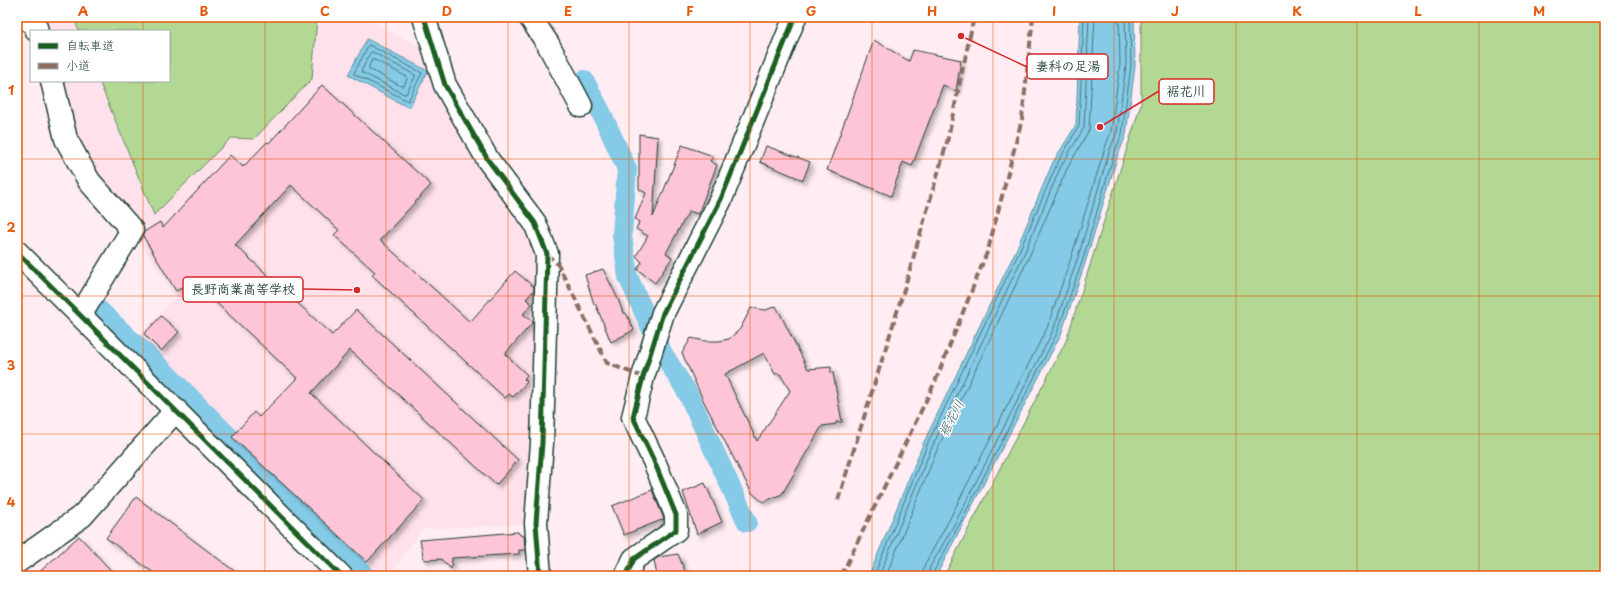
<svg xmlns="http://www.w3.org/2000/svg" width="1622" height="593" font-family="'Playpen Sans','Klee One',sans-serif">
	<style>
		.built { fill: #ffe1eb }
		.green { fill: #b2d893; stroke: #688a64 }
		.water { fill: #85cae6; stroke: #5c929f }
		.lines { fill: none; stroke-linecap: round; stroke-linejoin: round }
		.shore { stroke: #48757b; stroke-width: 1 }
		.canal { stroke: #85cae6; stroke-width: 20 }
		.river { stroke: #85cae6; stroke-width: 34 }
		.building { fill: #fec4d7; stroke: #1f3d34; fill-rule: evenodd; filter: url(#shadow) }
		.minor-casing { stroke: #1f3d34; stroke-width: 25 }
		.minor { stroke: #fff; stroke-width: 22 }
		.quiet { stroke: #8d6e63; stroke-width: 4; stroke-dasharray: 8 4; stroke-linecap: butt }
		.cycleway-casing { stroke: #fff; stroke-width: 8 }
		.cycleway { stroke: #1b5e20; stroke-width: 5 }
		.grid { fill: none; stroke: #e8590c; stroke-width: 1; stroke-opacity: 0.55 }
		.labels { text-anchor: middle; stroke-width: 3; stroke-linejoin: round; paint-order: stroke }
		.water-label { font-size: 13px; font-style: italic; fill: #386060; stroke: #fff }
		.leader { fill: none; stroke: #d62828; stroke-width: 1.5 }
		.callout-dot { fill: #d62828; stroke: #fff; stroke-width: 1.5 }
		.callout { fill: #fff; stroke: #d62828; stroke-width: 1.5 }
		.callout-label { font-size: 13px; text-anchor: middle; font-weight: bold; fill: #1f3d34 }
		.neatline { fill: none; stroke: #e8590c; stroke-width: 1.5 }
		.grid-label { font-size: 13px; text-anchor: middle; font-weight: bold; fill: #e8590c }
	</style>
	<defs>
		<filter id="shadow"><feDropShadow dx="3.5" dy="3.5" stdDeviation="2" flood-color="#0004"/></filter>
	</defs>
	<rect width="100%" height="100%" fill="#ffedf3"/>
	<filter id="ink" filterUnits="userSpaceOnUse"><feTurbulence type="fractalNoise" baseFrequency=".025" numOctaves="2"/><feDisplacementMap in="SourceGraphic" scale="8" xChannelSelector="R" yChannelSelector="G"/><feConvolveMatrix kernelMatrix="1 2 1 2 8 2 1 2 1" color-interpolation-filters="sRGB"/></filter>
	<g filter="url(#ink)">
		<path class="built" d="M36,17h327l60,31 108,180 12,55 -15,241 -105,5 -34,47h-25l-233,-231 44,-48 -39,-61 -42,-56 -23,-43 -11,-56h109v-50h-121z"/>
		<g class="green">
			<path d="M81,17h236l-5,62 -58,60 -23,-1 -77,77 -55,-134h70v-50h-90l-3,-7z"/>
			<path d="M1141,17h464v559h-661l122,-235 75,-237z"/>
		</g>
		<g class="water">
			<path d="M1080,17h54l1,49 -9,69 -8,20 -32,105 -25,74 -125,242h-67l54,-132 93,-194 37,-88 23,-37z"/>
			<path d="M367,39l61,32 -19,37 -61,-33z"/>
		</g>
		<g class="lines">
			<g class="shore">
				<path d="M369,45l53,28 -14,28 -54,-27z"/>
				<path d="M372,52l43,23v2l-9,17h-2l-43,-22 9,-19z"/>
				<path d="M372,60h3l32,17v2l-3,7h-3l-32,-17v-2z"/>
				<path d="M874,576l53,-131 92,-193 38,-88 22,-38 5,-109"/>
				<path d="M879,576l53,-129 92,-193 37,-88 23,-38 5,-111"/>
				<path d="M886,576l51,-126 92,-193 38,-88 22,-39 6,-113"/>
				<path d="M922,576l3,-12 23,-42 99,-194 25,-73 32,-104 7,-20 9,-66 -1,-48"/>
				<path d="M928,576l2,-9 24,-42 99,-194 25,-74 31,-105 8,-20 9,-67 -1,-48"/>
				<path d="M933,576l2,-7 23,-42 99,-194 26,-74 31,-105 8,-20 9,-69 -1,-48"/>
			</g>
			<path class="canal" d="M584,80l16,30 27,59 -5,66 6,42 34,75 25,40 60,130"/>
			<path class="river" d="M93,314l68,64 182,184 13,14"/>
		</g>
		<g class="building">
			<path d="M874,40l35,21 4,-11 48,10 -5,31 -13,-6 -31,81 -9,-4 -12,34 -64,-26z"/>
			<path d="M322,85l109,100 -51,55 90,82 45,-51 19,16v3l-8,9 6,5 -9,10 10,8 -28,32 22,21 -3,4 3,3 -14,15 -4,-3 -4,4 -133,-123 3,-3 -41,-37 5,-5 -48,-45 -56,60 97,90 24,-25 162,150 -22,25 -146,-135 -39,43 113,107 -57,62 -135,-125 22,-25 5,5 38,-39 -104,-97 -17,10 -33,-55 1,-4 16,-10 3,6 67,-73 13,12 24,-25 2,1z"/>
			<path d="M639,134l19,3 -5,80 29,-72 31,11 -3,5 7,4 -19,49 -9,-3 -23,42 6,5 -17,25 -18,-14 5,-7 -6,-6 12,-20 -12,-7 3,-7 -4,-3 11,-26 -7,-4z"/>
			<path d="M766,146l44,16 -7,18 -43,-18z"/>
			<path d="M603,269l15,30 5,14h3l8,17 -23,12 -16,-39 -1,1 -9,-29z"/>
			<path d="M776,306l32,63 23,-2v6h2l9,49h-6v2l-14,2 -40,68 -19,8 -11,-9 -48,-91 -22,-49 9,-15 14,3h14l10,-2 11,-10 11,-21 15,2zM764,353l11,21h5l10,17 -33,50 -32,-67z"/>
			<path d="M161,316l18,16 -18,19 -17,-17z"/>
			<path d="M705,483l17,39 -25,12 -14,-42z"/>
			<path d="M652,490l12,29 -40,16 -12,-29z"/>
			<path d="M136,497l105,79h-83l-52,-38z"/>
			<path d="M518,532l2,3 4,1 1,14h-6v4l-67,4 -1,11 -10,-10 -17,1 -4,-20z"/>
			<path d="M79,536l37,40h-81z"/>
			<path d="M678,554l9,22h-30l-3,-16 5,-3z"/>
		</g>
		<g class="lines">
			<defs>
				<g id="minor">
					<path d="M23,17l12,7 2,7"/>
					<path d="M424,17l21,68 43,75 47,63 12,31 -5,189 -6,80 4,53"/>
					<path d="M530,17l18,27 33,62"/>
					<path d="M52,81l14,58 23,42 43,49 -51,84"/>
					<path d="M17,252l324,324"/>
					<path d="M17,562l65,-46 94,-106"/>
					<path d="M626,576l8,-17 42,-29v-15l-22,-54 -21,-44 10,-40 20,-64 58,-114 74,-182"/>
				</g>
			</defs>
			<use href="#minor" class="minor-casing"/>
			<use href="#minor" class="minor"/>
			<g class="quiet">
				<path d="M547,254l12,12 48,97 36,14"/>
				<path d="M838,500l65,-207 44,-151 27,-125"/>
				<path d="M841,576l94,-194 53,-132 34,-131 11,-102"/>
			</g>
			<defs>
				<g id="cycleway">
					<path d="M424,17l21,68 43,75 47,63 12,31 -5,189 -6,80 4,53"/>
					<path d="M17,252l324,324"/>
					<path d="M626,576l8,-17 42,-29v-15l-22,-54 -21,-44 10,-40 20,-64 58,-114 74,-182"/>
				</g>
			</defs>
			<use href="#cycleway" class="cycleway-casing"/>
			<use href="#cycleway" class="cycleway"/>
		</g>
	</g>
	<path class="grid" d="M143,17v14M265,17v559M386,17v559M508,17v559M629,17v559M750,17v559M872,17v559M993,17v559M1114,17v559M1236,17v559M1357,17v559M1479,17v559M143,81v495M17,159h1588M17,296h1588M17,434h1588"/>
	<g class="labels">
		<g class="water-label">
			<text transform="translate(951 418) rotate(-63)" y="5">裾花川</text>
		</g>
	</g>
	<path class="leader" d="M961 36L1027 67M1100 127L1159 91M357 290L303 289"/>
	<g class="callout-dot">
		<circle cx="961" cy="36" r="4"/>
		<circle cx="1100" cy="127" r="4"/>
		<circle cx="357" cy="290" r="4"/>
	</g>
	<g class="callout">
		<rect x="1027" y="54" width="81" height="25" rx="4"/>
		<rect x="1159" y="79" width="55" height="25" rx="4"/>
		<rect x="183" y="277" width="120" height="25" rx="4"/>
	</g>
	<g class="callout-label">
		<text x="1068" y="71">妻科の足湯</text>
		<text x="1186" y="96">裾花川</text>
		<text x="243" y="294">長野商業高等学校</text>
	</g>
	<rect width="1622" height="593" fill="none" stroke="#fff" stroke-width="44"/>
	<rect x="30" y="30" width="140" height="52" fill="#ffffff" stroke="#a5b1ae"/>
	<rect x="38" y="43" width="20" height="6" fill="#1b5e20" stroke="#a5b1ae"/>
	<text x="66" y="50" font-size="12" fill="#1f3d34">自転車道</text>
	<rect x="38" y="63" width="20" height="6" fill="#8d6e63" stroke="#a5b1ae"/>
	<text x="66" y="70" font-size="12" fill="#1f3d34">小道</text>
	<rect x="22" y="22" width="1578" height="549" class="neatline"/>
	<g class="grid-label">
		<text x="83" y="16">A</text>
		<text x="204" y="16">B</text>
		<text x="325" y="16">C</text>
		<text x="447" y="16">D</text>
		<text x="568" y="16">E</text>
		<text x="690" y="16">F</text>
		<text x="811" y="16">G</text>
		<text x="932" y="16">H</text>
		<text x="1054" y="16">I</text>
		<text x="1175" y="16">J</text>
		<text x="1297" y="16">K</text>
		<text x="1418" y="16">L</text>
		<text x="1539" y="16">M</text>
		<text x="11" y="95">1</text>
		<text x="11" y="232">2</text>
		<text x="11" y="370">3</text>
		<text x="11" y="507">4</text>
	</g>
</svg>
